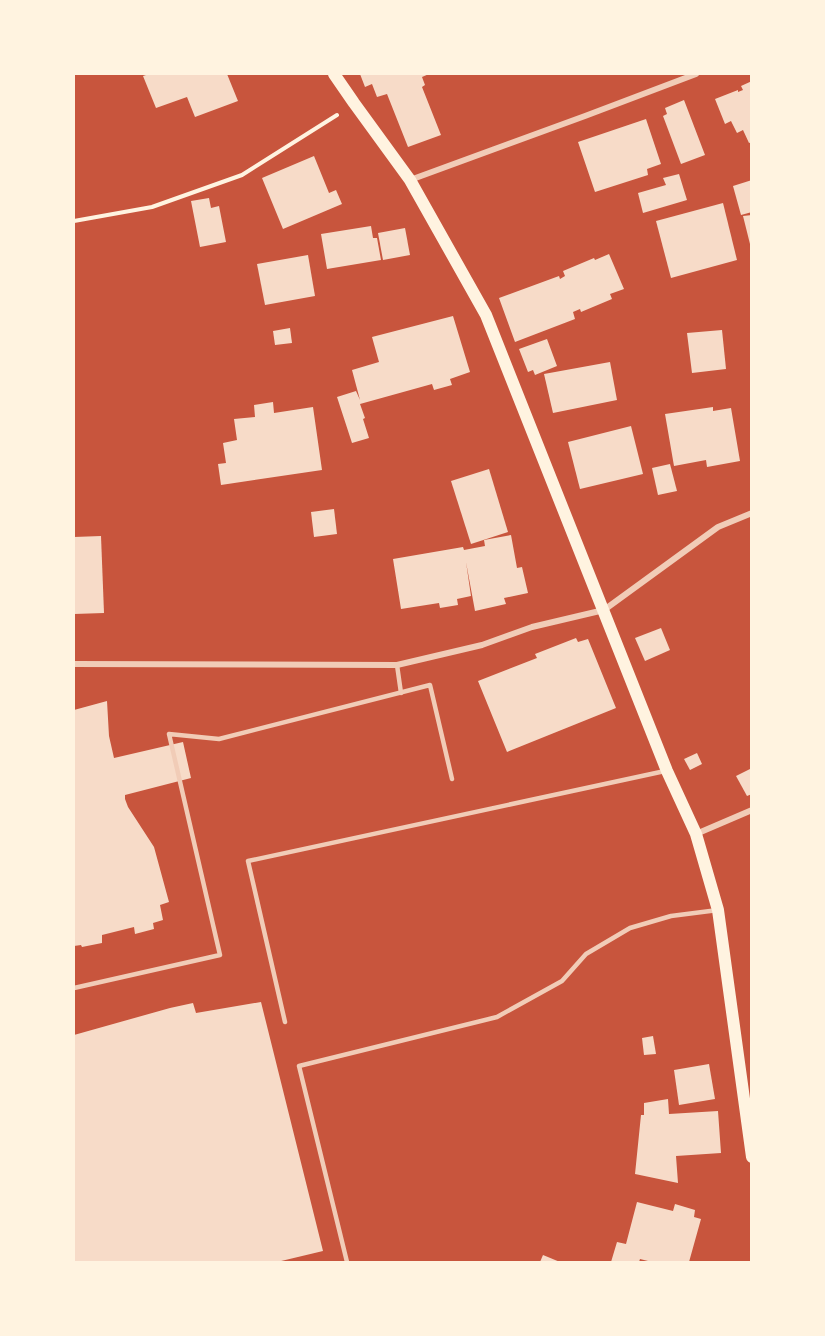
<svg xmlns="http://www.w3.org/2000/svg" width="825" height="1336" font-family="'PT Sans Narrow',sans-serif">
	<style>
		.building { fill: #f7dbc8 }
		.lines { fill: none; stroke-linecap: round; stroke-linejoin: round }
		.path { stroke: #fff3e0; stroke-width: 4 }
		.service { stroke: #f1ccb7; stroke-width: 4.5 }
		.minor { stroke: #f1ccb7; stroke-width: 6 }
		.secondary { stroke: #fff3e0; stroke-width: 12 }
	</style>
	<rect width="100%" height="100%" fill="#c8553d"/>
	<g class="building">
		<path d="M149,74h78l11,27 -43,16 -8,-20 -31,11 -13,-32z"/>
		<path d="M360,74h69l-7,3 3,8 -3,2 19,48 -33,12 -21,-53 -10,3 -5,-13 -7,3z"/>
		<path d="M752,81v61l-3,1 -6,-13 -6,3 -6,-12 -6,3 -10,-25 23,-9v2l5,-2 -2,-4z"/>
		<path d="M684,100l21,55 -24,9 -18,-48 4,-2 -2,-6z"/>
		<path d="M646,119l15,45 -14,5 1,6 -53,17 -17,-50z"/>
		<path d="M314,156l15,37 7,-3 6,14 -59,25 -21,-51z"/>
		<path d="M679,174l8,26 -44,13 -5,-20 28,-8 -3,-7z"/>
		<path d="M752,180v32l-11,3 -8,-29z"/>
		<path d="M209,198l2,10 8,-2 7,36 -26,5 -9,-46z"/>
		<path d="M723,203l14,57 -66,18 -15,-57z"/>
		<path d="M752,215v33h-1l-8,-32z"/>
		<path d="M371,226l2,12h4l4,22 -54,9 -6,-35z"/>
		<path d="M405,228l5,27 -27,5 -5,-27z"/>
		<path d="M609,254l15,35 -14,5 2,5 -31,13 -1,-3 -7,3 2,7 -60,23 -16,-44 60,-22 1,3 5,-3 -2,-5 31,-13 1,2z"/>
		<path d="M308,255l7,41 -50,9 -8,-41z"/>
		<path d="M453,316l17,56 -20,7 2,6 -18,5 -2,-6 -72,20 5,14 -2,1 6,19 -17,5 -15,-46 19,-6 4,9 -8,-30 27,-8 -7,-25z"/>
		<path d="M290,328l2,15 -17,2 -2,-14z"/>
		<path d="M722,330l4,39 -34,4 -5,-40z"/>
		<path d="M547,339l10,27 -22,9 -2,-5 -5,2 -9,-23z"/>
		<path d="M610,362l7,38 -64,13 -9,-39z"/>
		<path d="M273,402l1,11 39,-6 9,63 -101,15 -3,-21 8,-1 -3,-20 14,-3 -3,-21 21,-2 -1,-12z"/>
		<path d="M713,407v4l18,-3 9,53 -33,6 -1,-7 -32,6 -9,-52z"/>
		<path d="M631,426l12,48 -63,15 -12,-47z"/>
		<path d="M670,464l7,27 -19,4 -6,-27z"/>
		<path d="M489,469l19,63 -37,12 -20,-63z"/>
		<path d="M334,509l3,25 -23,3 -3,-25z"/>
		<path d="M511,535l6,33 5,-1 6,26 -24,5 2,6 -31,7 -9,-49 5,34 -14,3 1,6 -18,3 -1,-5 -38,6 -8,-50 70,-12 1,3 21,-4 -1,-6z"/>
		<path d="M101,536l3,77 -30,1v-77z"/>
		<path d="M661,628l9,22 -25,11 -10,-23z"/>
		<path d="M576,638l2,4 10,-3 28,69 -109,44 -29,-71 59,-23 -2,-4z"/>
		<path d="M107,701l2,35 5,22 69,-16 8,36 -66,17v4l3,8 26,40 15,55 -9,3 3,15 -10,3 1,6 -19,5 -1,-7 -32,8v8l-20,4 -1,-2 -7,1v-236z"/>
		<path d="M697,753l5,11 -12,6 -6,-11z"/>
		<path d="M752,768v26l-5,2 -11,-20z"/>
		<path d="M261,1002l62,249 -46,11h-203v-227l96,-27 23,-5 3,10z"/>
		<path d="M653,1036l3,18 -12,1 -2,-17z"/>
		<path d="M709,1064l6,35 -36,6 -5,-35z"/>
		<path d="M668,1099l1,15 49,-3 3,42 -45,3 2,27 -43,-9 6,-59h3v-12z"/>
		<path d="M637,1202l36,9 2,-7 20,6 -1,7 7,2 -12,43h-37l-12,-3 -1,3h-28l6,-20 9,2z"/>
		<path d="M543,1255l17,7h-20z"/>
	</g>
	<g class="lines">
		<path class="path" d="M74,221l78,-14 90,-32 95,-60"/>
		<g class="service">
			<path d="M397,665l4,28"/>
			<path d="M74,988l146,-33 -51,-221 50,5 211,-54 22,94"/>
			<path d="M285,1022l-37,-161 417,-90"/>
			<path d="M347,1262l-48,-196 198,-49 65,-36 24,-27 44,-26 41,-12 47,-6"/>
		</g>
		<g class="minor">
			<path d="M410,180l175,-64 111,-42"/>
			<path d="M74,664l323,1 85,-20 50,-18 72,-17 114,-83 34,-14"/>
			<path d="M696,834l56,-24"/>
		</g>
		<path class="secondary" d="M334,74l20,29 56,77 76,135 181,456 29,63 22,76 34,247"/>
	</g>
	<rect width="825" height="1336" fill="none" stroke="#fff3e0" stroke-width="150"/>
</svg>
